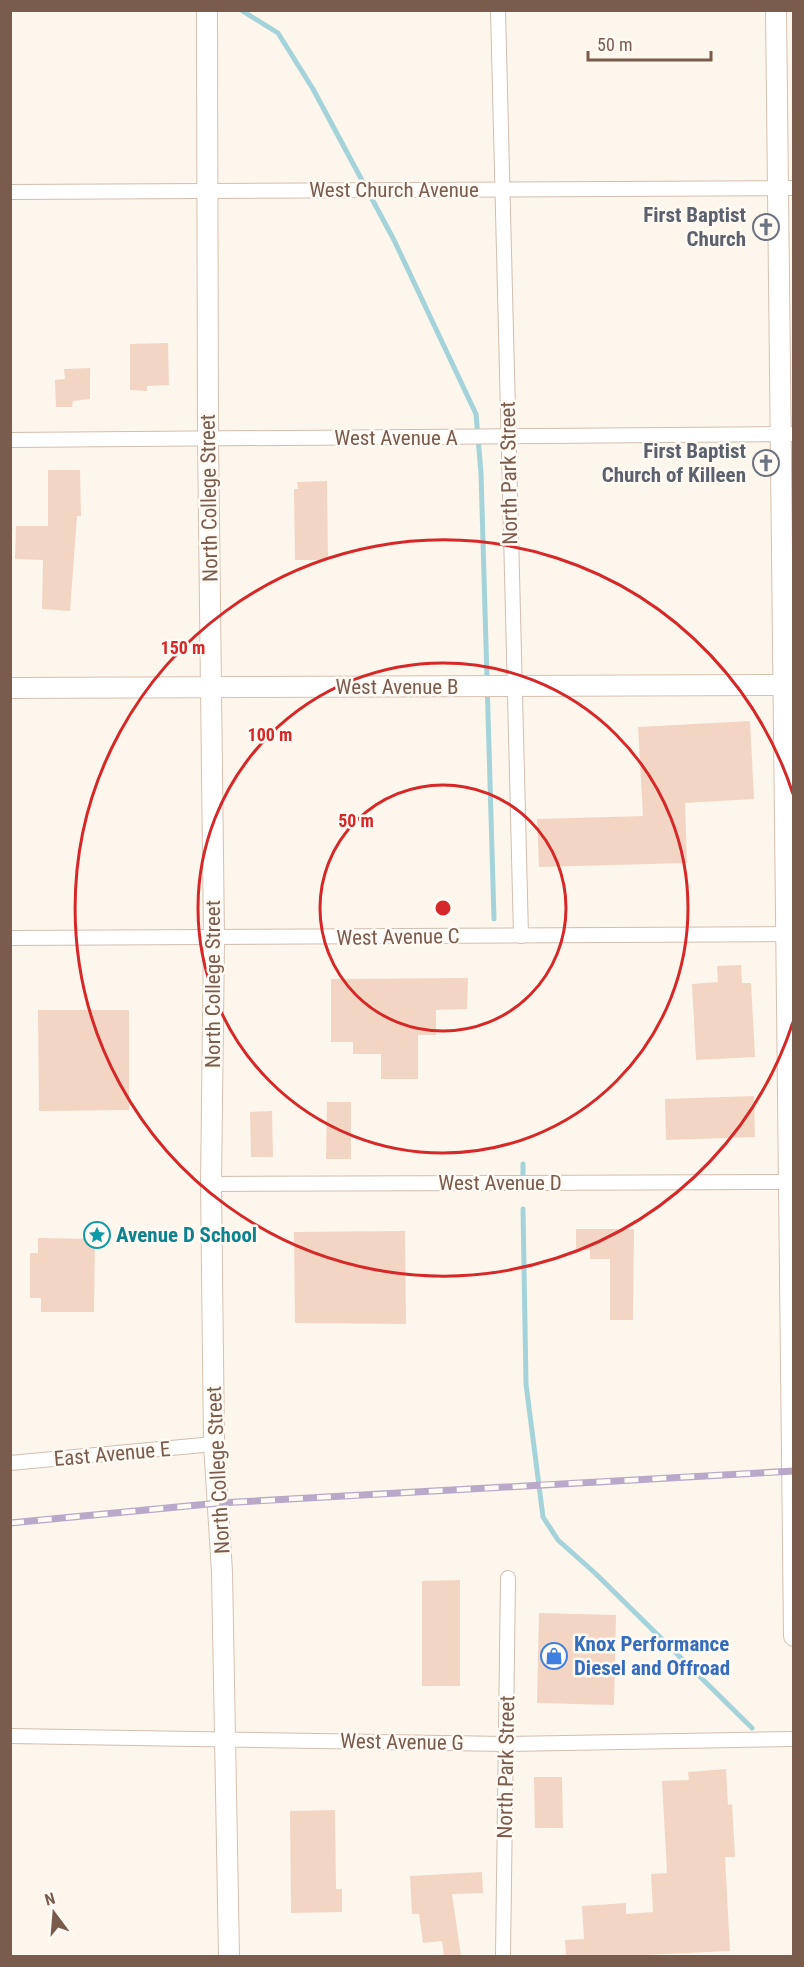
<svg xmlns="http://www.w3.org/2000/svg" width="804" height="1967" font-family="'Roboto Condensed',sans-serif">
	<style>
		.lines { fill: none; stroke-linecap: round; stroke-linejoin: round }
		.stream { stroke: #a5d3da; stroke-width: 5 }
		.building { fill: #f3d5c3 }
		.street-casing { stroke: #d1beb0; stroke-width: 16 }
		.secondary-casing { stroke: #d6c0b0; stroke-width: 22 }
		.street { stroke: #fff; stroke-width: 14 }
		.secondary { stroke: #fff; stroke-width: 20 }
		.rail-casing { stroke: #b9a8c9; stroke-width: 7 }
		.rail { stroke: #fffaf3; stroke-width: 4.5; stroke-dasharray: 14; stroke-linecap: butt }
		.ring { fill: none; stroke: #d62828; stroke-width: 3 }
		.labels { text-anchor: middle; stroke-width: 5; stroke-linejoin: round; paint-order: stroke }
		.street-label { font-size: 21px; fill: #7a5c4d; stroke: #fffaf3 }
		.worship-label { font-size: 21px; font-weight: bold; fill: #5b616d; stroke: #fffaf3; text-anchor: end }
		.culture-label { font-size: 21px; font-weight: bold; fill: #0d838f; stroke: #fffaf3; text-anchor: start }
		.shop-label { font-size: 21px; font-weight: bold; fill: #366cbe; stroke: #fffaf3; text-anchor: start }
		.centre { fill: #d62828; stroke: #fffaf3; stroke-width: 3 }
		.ring-label { font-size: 18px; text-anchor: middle; font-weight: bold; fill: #d62828; stroke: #fffaf3; stroke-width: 5; stroke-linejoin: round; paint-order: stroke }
	</style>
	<rect width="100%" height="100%" fill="#fdf6ec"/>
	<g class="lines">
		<g class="stream">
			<path d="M241,10l37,23 35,56 81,151 82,174 5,59 13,446"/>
			<path d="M523,1175v-11"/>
			<path d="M523,1209l3,175 17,133 15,23 38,34 156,154"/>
		</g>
	</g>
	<g class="building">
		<path d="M168,343l1,42 -22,1v5l-17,-1v-46z"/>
		<path d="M90,368v31l-17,2 -1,6h-16l-1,-27 10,-1 -1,-10z"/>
		<path d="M48,470h32l1,46h-4l-7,95 -28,-2 1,-49 -28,-1 1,-33h32z"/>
		<path d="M327,481l1,79h-33l-1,-71h4l-1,-7z"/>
		<path d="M750,721l4,78 -69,4 2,60 -148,4 -2,-48 106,-3 -5,-89z"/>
		<path d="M741,965l1,18h9l4,74 -59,3 -4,-76 26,-2 -1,-16z"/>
		<path d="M468,978l-1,31 -31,1v25h-18v44h-37v-25h-28v-12h-22v-63z"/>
		<path d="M38,1010h91v100l-90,1z"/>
		<path d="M754,1096l1,41 -89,3 -1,-41z"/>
		<path d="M327,1102h24v57h-25z"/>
		<path d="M272,1111l1,46h-22l-1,-45z"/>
		<path d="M576,1229h58l-1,91h-23v-61h-20v-9h-14z"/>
		<path d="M405,1231l1,93 -111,-1 -1,-91z"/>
		<path d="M38,1238l57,1 -1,73h-53v-14h-11v-45h8z"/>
		<path d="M460,1580v106h-38v-105z"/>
		<path d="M539,1613l77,2 -2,90 -77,-2z"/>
		<path d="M726,1769l2,36 4,-1 3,53h-10l5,94 -105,5h-59l-1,-16 19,-1 -2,-33 44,-3v11l27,-2 -2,-38 16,-1 -5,-92 27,-1 -1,-8z"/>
		<path d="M534,1777h28l1,51h-28z"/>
		<path d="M335,1810l1,79h6v23l-51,1 -1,-102z"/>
		<path d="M482,1872l1,21 -31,1 9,62h-17l-2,-15 -19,2 -4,-29h-7l-2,-38z"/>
	</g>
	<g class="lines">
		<defs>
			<g id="street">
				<path d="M498,10l23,926"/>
				<path d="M10,192l784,-4"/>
				<path d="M10,440l784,-6"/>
				<path d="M10,938l784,-4"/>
				<path d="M211,1184l583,-2"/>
				<path d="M10,1463l204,-19"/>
				<path d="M10,1736l496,8 288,-5"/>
				<path d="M503,1956l5,-378"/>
			</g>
			<g id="secondary">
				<path d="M207,10l1,429 6,500 -3,245 3,260 8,128 7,384"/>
				<path d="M776,10l18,1626"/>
				<path d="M10,688l784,-3"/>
			</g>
		</defs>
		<use href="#street" class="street-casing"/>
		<use href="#secondary" class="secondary-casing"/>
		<use href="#street" class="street"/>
		<use href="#secondary" class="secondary"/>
		<defs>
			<path id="rail" d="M10,1523l209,-20 575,-32"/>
		</defs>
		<use href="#rail" class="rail-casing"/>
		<use href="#rail" class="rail"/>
	</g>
	<g class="ring">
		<circle cx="443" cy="908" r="123"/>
		<circle cx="443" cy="908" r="245"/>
		<path d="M793 1022A368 368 0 1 1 793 794"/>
	</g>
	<defs>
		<symbol id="church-ring" viewBox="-11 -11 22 22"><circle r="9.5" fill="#fffaf3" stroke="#6b7280" stroke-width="1.5"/><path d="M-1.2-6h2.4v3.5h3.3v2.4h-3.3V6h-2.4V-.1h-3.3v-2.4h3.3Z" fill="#6b7280"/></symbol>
		<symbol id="sight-ring" viewBox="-11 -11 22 22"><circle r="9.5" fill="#fffaf3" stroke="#0f9aa8" stroke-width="1.5"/><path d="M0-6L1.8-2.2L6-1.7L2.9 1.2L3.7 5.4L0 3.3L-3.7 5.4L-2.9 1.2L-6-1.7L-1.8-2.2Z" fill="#0f9aa8"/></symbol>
		<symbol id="shop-ring" viewBox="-11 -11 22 22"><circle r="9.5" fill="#fffaf3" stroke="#3f7fe0" stroke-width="1.5"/><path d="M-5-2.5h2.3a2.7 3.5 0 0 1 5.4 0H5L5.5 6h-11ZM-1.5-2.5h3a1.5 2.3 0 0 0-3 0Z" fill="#3f7fe0"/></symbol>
	</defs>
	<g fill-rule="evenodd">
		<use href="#church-ring" x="751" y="212" width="30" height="30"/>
		<use href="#church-ring" x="751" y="448" width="30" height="30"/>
		<use href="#sight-ring" x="82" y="1220" width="30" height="30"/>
		<use href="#shop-ring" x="539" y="1641" width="30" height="30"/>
	</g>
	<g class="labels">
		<g class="street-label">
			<text x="394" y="197">West Church Avenue</text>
			<text x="396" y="445">West Avenue A</text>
			<text transform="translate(509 473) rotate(-91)" y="7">North Park Street</text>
			<text transform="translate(209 498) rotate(-91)" y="7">North College Street</text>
			<text x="397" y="694">West Avenue B</text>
			<text transform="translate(398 937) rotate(-1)" y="7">West Avenue C</text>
			<text transform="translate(213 984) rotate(-90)" y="7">North College Street</text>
			<text x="500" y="1190">West Avenue D</text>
			<text transform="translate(112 1454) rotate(-5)" y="7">East Avenue E</text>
			<text transform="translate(218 1470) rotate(-93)" y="7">North College Street</text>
			<text transform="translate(402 1742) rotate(1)" y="7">West Avenue G</text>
			<text transform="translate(506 1767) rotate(-89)" y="7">North Park Street</text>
		</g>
		<g class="worship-label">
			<text x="746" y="222">First Baptist<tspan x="746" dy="24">Church</tspan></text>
			<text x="746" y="458">First Baptist<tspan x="746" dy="24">Church of Killeen</tspan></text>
		</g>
		<g class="culture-label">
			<text x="116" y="1242">Avenue D School</text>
		</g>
		<g class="shop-label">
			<text x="574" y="1651">Knox Performance<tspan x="574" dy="24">Diesel and Offroad</tspan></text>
		</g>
	</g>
	<circle cx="443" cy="908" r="9" class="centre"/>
	<g class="ring-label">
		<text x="183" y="654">150 m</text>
		<text x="270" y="741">100 m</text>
		<text x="356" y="827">50 m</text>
	</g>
	<rect width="804" height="1967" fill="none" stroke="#7a5c4d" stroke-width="24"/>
	<g transform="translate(54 1913) rotate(344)" stroke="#fffaf3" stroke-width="4.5" paint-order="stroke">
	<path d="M0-4.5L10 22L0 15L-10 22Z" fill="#7a5c4d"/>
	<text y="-9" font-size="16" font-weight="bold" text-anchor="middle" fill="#7a5c4d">N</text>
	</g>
	<path d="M588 51v9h123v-9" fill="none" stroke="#7a5c4d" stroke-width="3"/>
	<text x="597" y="51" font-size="18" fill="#7a5c4d" stroke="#fffaf3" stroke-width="4.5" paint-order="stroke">50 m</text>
</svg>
